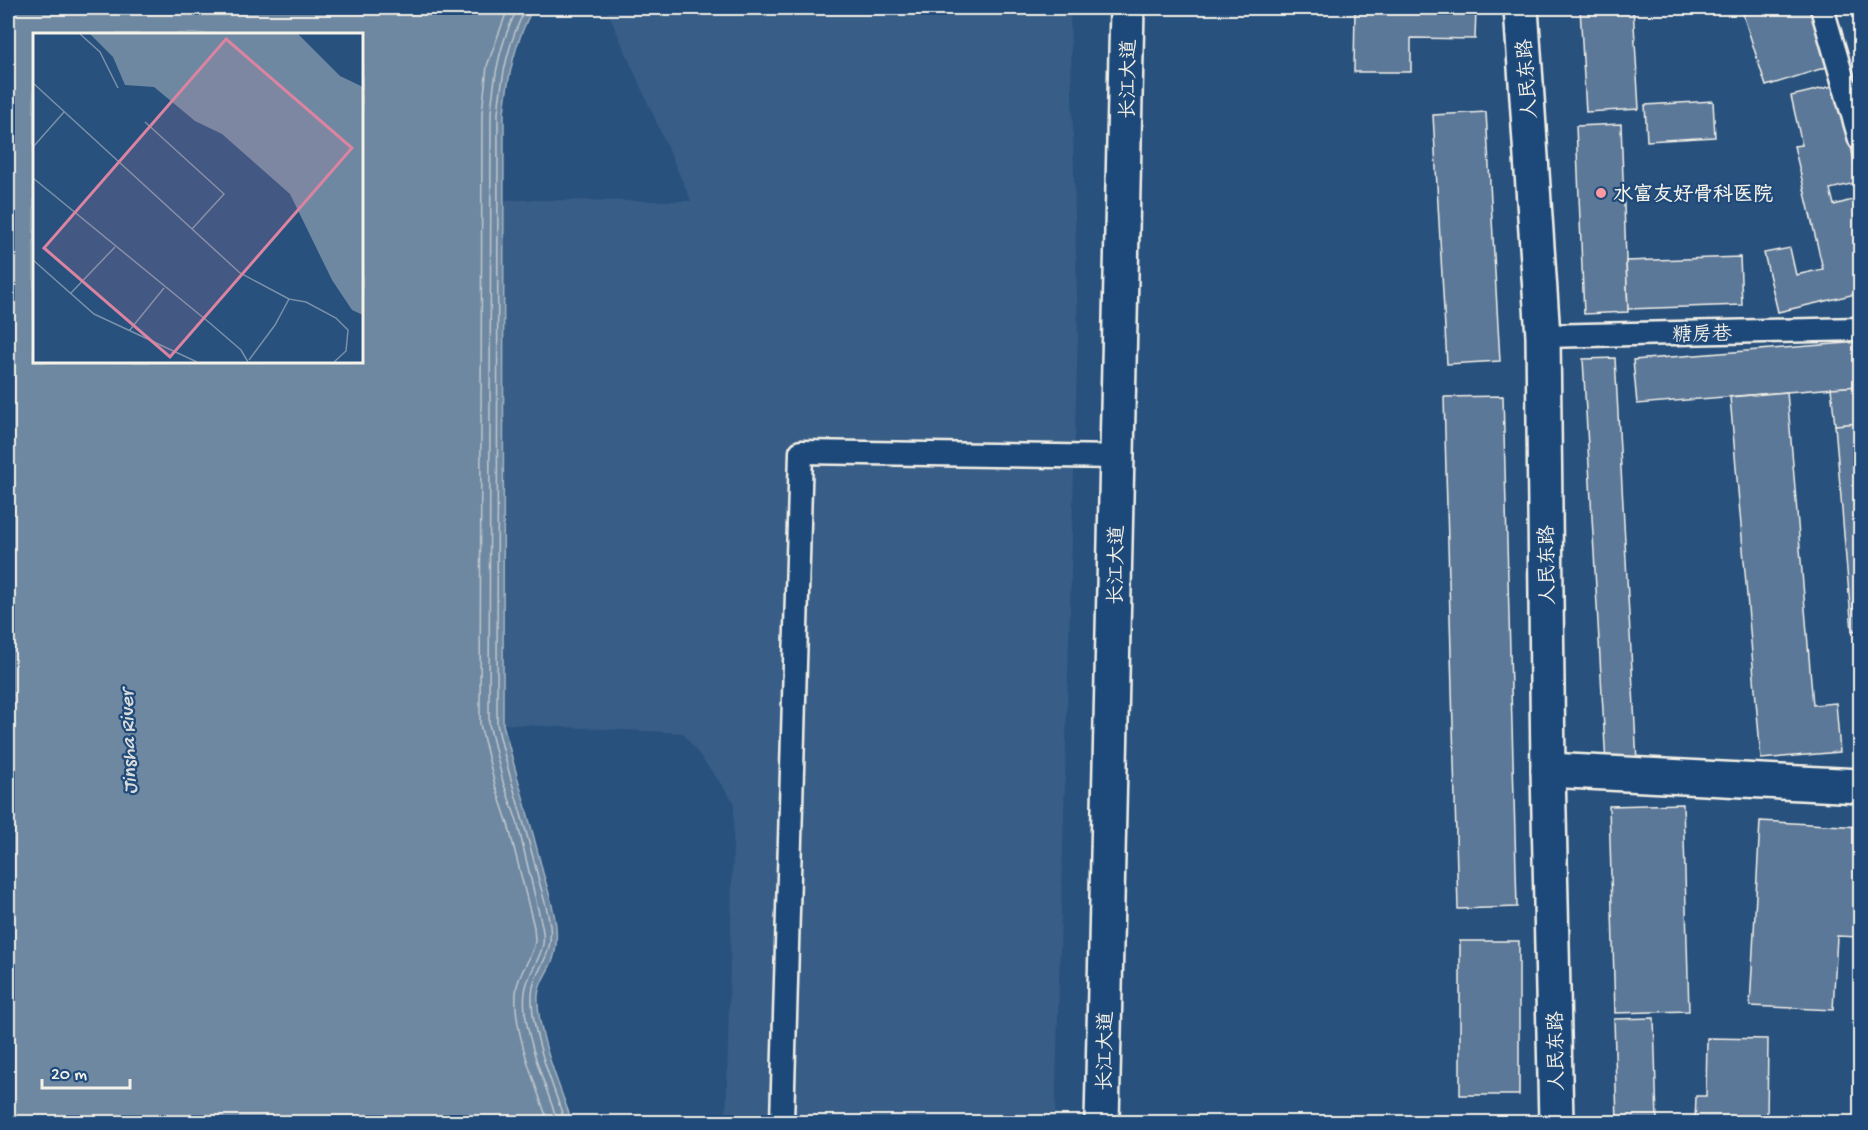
<svg xmlns="http://www.w3.org/2000/svg" width="1868" height="1130" font-family="'Gochi Hand','LXGW WenKai TC',sans-serif">
	<style>
		.built { fill: #375d86 }
		.water { fill: #6e88a2; stroke: #a4b2be; stroke-width: 1.5; fill-rule: evenodd }
		.lines { fill: none; stroke-linecap: round; stroke-linejoin: round }
		.shore { stroke: #bec7cc; stroke-width: 1.5 }
		.building { fill: #5b7899; stroke: #f4f1e8; stroke-width: 1.5 }
		.street-casing { stroke: #f4f1e8; stroke-width: 27 }
		.secondary-casing { stroke: #f4f1e8; stroke-width: 38 }
		.street { stroke: #1f4a7a; stroke-width: 22 }
		.secondary { stroke: #1f4a7a; stroke-width: 33 }
		.poi-dot { fill: #ff9aa2; stroke: #1f4a7a; stroke-width: 2 }
		.labels { text-anchor: middle; stroke-width: 4.5; stroke-linejoin: round; paint-order: stroke }
		.street-label { font-size: 20px; fill: #f4f1e8; stroke: #1f4a7a }
		.poi-label { font-size: 20px; font-weight: bold; fill: #f4f1e8; stroke: #1f4a7a; text-anchor: start }
		.water-label { font-size: 21px; font-style: italic; fill: #d9dcda; stroke: #1f4a7a }
		.inset-road { fill: none; stroke: #7a91a8; stroke-width: 1.5 }
		.view { fill: #db84a2; fill-opacity: 0.15; stroke: #db84a2; stroke-width: 3 }
		.inset-edge { fill: none; stroke: #f4f1e8; stroke-width: 3 }
	</style>
	<rect width="100%" height="100%" fill="#28517e"/>
	<filter id="ink" filterUnits="userSpaceOnUse"><feTurbulence type="fractalNoise" baseFrequency=".0167" numOctaves="2"/><feDisplacementMap in="SourceGraphic" scale="12" xChannelSelector="R" yChannelSelector="G"/><feConvolveMatrix kernelMatrix="1 2 1 2 8 2 1 2 1" color-interpolation-filters="sRGB"/></filter>
	<g filter="url(#ink)">
		<path class="built" d="M606,8h464l8,326 -23,788h-329l8,-320 -51,-69 -180,-9 -124,-525 312,2z"/>
		<path class="water" d="M8,8h525c-18,34 -25,67 -29,105l-1,611c13,50 28,99 40,149 5,17 11,35 13,53 1,13 1,24 -4,36 -5,11 -13,20 -14,33 -2,37 22,92 34,127h-564zM34,34h328v328h-328z"/>
		<g class="lines">
			<g class="shore">
				<path d="M508,8l-21,58 -5,47 -2,611 15,61 13,39 26,103c0,4 1,9 1,14 -2,18 -18,32 -19,52 -3,39 20,92 32,129"/>
				<path d="M518,8c-18,33 -24,68 -27,105l-2,611 14,58 14,39 25,105c1,5 2,12 1,18 -3,17 -16,30 -18,48 -5,33 22,98 33,130"/>
				<path d="M526,8c-18,34 -24,67 -28,105l-1,611c11,52 29,102 41,153 4,16 10,33 12,49 4,33 -17,43 -18,69 -1,41 21,89 33,127"/>
			</g>
		</g>
		<g class="building">
			<path d="M1355,8h121l-1,31 -64,-1v34h-57z"/>
			<path d="M1580,8h53l6,101 -53,3z"/>
			<path d="M1741,8h70l19,58 -64,20z"/>
			<path d="M1837,85l22,97 -29,7 4,16 22,-6 4,17v54l-4,1 4,22 -82,19 -14,-59 26,-5 6,27 27,-6 -29,-123 8,-1 -11,-49z"/>
			<path d="M1713,101l2,36 -68,4 -2,-36z"/>
			<path d="M1486,112l14,249 -53,3 -14,-249z"/>
			<path d="M1621,124l7,188 -44,2 -8,-188z"/>
			<path d="M1740,257l2,48 -114,4 -2,-48z"/>
			<path d="M1860,342v44l-223,18 -4,-44z"/>
			<path d="M1615,358l22,404 -31,2 -23,-405z"/>
			<path d="M1860,386v38l-25,1 -4,-37z"/>
			<path d="M1787,392l26,313 23,-2 4,49 -79,7 -31,-362z"/>
			<path d="M1503,396l14,511 -59,2 -14,-512z"/>
			<path d="M1860,423v207l-8,1 -17,-206z"/>
			<path d="M1860,645v30l-4,-29z"/>
			<path d="M1683,804l6,207 -74,2 -6,-207z"/>
			<path d="M1760,821l100,6v110l-23,-1 -4,74 -83,-4z"/>
			<rect x="1460" y="941" width="59" height="154"/>
			<path d="M1654,1018l3,104h-40l-3,-103z"/>
			<path d="M1707,1038l61,1 -1,83h-72l1,-26h10z"/>
			<path d="M1510,1117v5h-69z"/>
		</g>
		<g class="lines">
			<defs>
				<g id="street">
					<path d="M1822,8l38,131"/>
					<path d="M1543,336l317,-7"/>
					<path d="M782,1122l19,-670 317,5"/>
				</g>
				<g id="secondary">
					<path d="M1521,8l22,328 5,434 8,352"/>
					<path d="M1548,770l312,16"/>
					<path d="M1102,1122l25,-1114"/>
				</g>
			</defs>
			<use href="#street" class="street-casing"/>
			<use href="#secondary" class="secondary-casing"/>
			<use href="#street" class="street"/>
			<use href="#secondary" class="secondary"/>
		</g>
	</g>
	<circle class="poi-dot" cx="1601" cy="193" r="6"/>
	<g class="labels">
		<g class="street-label">
			<text transform="translate(1127 79) rotate(-89)" y="7">长江大道</text>
			<text transform="translate(1526 79) rotate(-94)" y="7">人民东路</text>
			<text transform="translate(1702 333) rotate(-1)" y="7">糖房巷</text>
			<text transform="translate(1115 565) rotate(-89)" y="7">长江大道</text>
			<text transform="translate(1546 565) rotate(-91)" y="7">人民东路</text>
			<text transform="translate(1104 1051) rotate(-89)" y="7">长江大道</text>
			<text transform="translate(1555 1051) rotate(-91)" y="7">人民东路</text>
		</g>
		<g class="poi-label">
			<text x="1613" y="200">水富友好骨科医院</text>
		</g>
		<g class="water-label">
			<text transform="translate(127 742) rotate(-92)" y="7">Jinsha River</text>
		</g>
	</g>
	<g transform="translate(33 33)">
		<rect width="330" height="330" fill="#28517e"/>
		<path d="M57,1h208l42,42 23,11v228l-11,-5 -20,-30 -42,-86 -68,-60 -27,-13 -41,-34 -29,-2 -12,-28z" fill="#6e88a2"/>
		<path class="inset-road" d="M47,1l20,18 18,36M0,50l207,190 49,26M112,89l79,72 -32,35M0,114l31,-35M0,145l178,146 30,26 7,12M0,227l61,54 103,48M37,261l45,-47M96,298l35,-43M216,327l26,-35 14,-26 17,3 30,16 12,12 -2,21 -12,11"/>
		<path class="view" d="M193,6l126,109 -182,209 -126,-109z"/>
		<rect width="330" height="330" class="inset-edge"/>
	</g>
	<rect width="1868" height="1130" fill="none" stroke="#1f4a7a" stroke-width="30"/>
	<rect x="15" y="15" width="1838" height="1100" fill="none" stroke="#f4f1e8" stroke-width="2" filter="url(#ink)"/>
	<path d="M42 1079v9h88v-9" fill="none" stroke="#f4f1e8" stroke-width="3"/>
	<text x="51" y="1079" font-size="18" fill="#f4f1e8" stroke="#1f4a7a" stroke-width="4.5" paint-order="stroke">20 m</text>
</svg>
